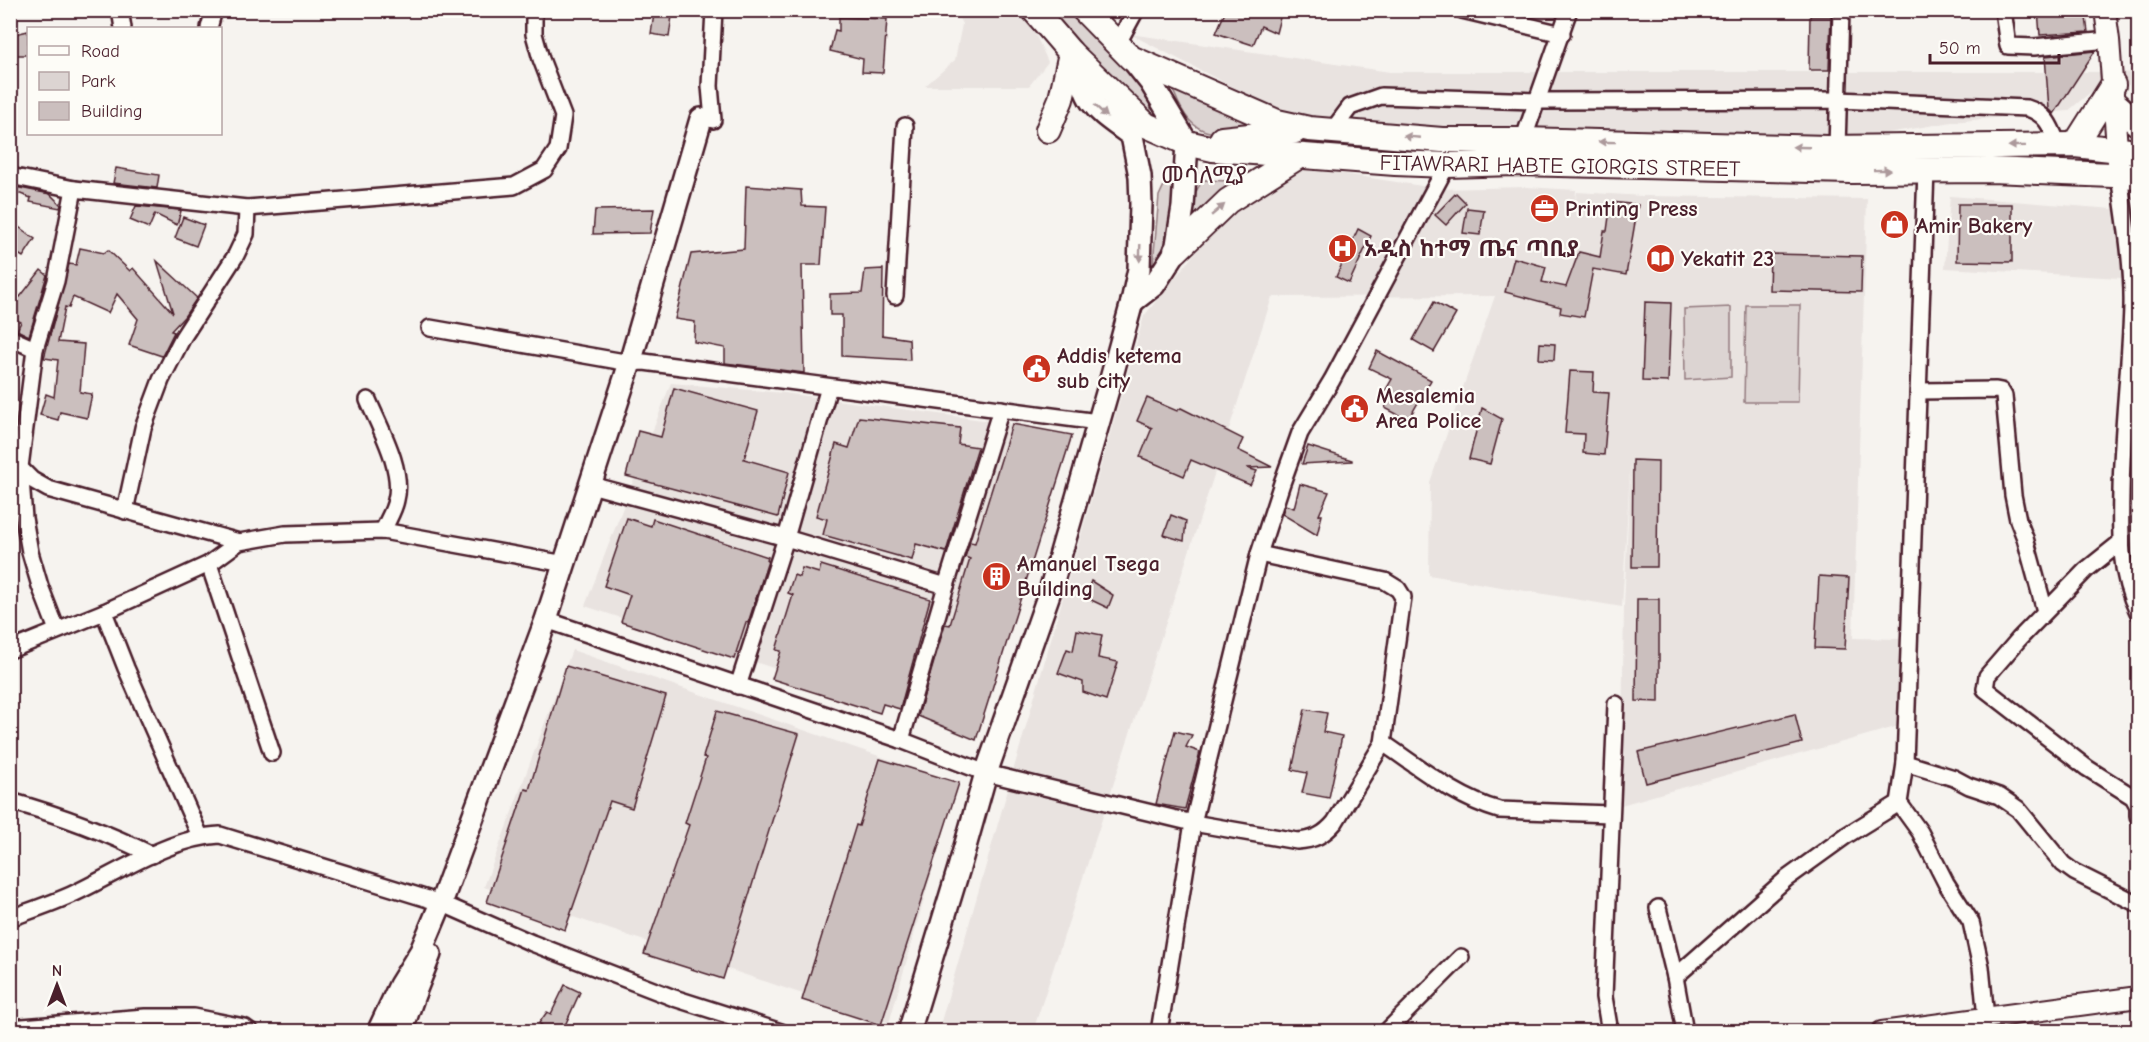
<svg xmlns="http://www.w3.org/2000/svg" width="2149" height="1042" font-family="'Comic Neue','Noto Sans Ethiopic',sans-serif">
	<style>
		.built { fill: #e9e3e0 }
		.green { fill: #dcd4d2; stroke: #937a7e; stroke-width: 1.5 }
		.building { fill: #cbbfbe; stroke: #4a1f2b; stroke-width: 1.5 }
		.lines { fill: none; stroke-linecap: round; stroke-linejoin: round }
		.minor-casing { stroke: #4a1f2b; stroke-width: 20 }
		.tertiary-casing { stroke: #4a1f2b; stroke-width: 24 }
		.secondary-casing { stroke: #4a1f2b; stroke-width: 26 }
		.primary-casing { stroke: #4a1f2b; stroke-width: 28 }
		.minor { stroke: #fdfcf7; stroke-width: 15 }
		.tertiary { stroke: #fdfcf7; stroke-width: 20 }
		.secondary { stroke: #fdfcf7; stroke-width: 21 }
		.primary { stroke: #fdfcf7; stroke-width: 24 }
		.oneway { fill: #ac999b }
		.labels { text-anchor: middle; stroke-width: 4.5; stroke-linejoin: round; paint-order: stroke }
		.street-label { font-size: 22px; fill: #4a1f2b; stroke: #fdfcf7 }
		.poi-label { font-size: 22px; font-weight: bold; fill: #4a1f2b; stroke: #fdfcf7; text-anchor: start }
		.neighbourhood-label { font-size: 24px; fill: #4a1f2b; stroke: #fdfcf7 }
	</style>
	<rect width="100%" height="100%" fill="#f6f3ef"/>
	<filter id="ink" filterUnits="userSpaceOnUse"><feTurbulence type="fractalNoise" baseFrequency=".0167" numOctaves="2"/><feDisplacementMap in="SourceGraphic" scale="12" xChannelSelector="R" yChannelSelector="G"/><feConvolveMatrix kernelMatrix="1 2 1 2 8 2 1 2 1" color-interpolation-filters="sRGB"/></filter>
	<g filter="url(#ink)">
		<g class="built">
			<path d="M955,11h70l23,51 -19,24h-104l30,-26 7,-36z"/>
			<path d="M1130,34l260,38h725l23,1v21l-23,-22 -47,39 -116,11 -99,17 -316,-2 -242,-18z"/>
			<path d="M1289,169l37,2 115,18 85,-2 50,3 -1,15 2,-13 66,4 224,3 -14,439 50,1 3,85 -285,81 3,-199 7,-152 -9,153 -193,-32 1,-93 65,-186 -223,1 -239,734 -95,1 206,-716 77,-95z"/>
			<path d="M1950,196l188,15v68l-193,-11z"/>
			<path d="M671,383l113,10 228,31 -90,293 -337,-111z"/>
			<path d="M572,650l385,133 -68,240 -405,-136z"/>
		</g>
		<g class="green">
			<path d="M1051,11h19l16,14 58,64 6,10 1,11 -8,7 -69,-78z"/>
			<path d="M1171,84l94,43c-53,9 -74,16 -94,-43z"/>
			<path d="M1204,180l48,2 -61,46c1,-20 -1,-33 13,-48z"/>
			<path d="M1166,181l9,1 2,45 -25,48 7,-79z"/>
			<path d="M1746,305h54l-2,97h-54z"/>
			<path d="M1731,307v70l-46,3 -1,-71z"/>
		</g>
		<g class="building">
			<path d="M1226,10h56l-6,23 -15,-7 -8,19 -37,-12z"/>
			<path d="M2038,10h47l3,22 -48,3z"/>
			<path d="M654,14l18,2 -3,21 -18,-3z"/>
			<path d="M1810,16h21l-2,54h-20z"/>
			<path d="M839,17l48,2 -4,54 -21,-1 1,-13 -33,-8 5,-21 4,1z"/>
			<path d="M28,31v24h-14l-3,-20z"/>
			<path d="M2095,51l-41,63 -5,-5 -4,-53z"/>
			<path d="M116,168l43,7 -2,13 -44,-5z"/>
			<path d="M10,186l40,8 11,11 -1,3 -30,-6 1,-4 -21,-8z"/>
			<path d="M746,186l55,4 1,16 23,1 -4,58h-19l2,108 -79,-10v-15l-31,-6 1,-20 -20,-3 16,-65 53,-5z"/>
			<path d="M1456,193l10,10 -20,22 -11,-10z"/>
			<path d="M1611,202l27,3 -12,70 -33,-6 -9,48 -24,-4 1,-6 -56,-15 9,-34 32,9 -4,15 24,5 13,-35 21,5 4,-26h3z"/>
			<path d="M1958,204h54v58l-55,-1z"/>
			<path d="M136,206l44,4 1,1 -4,14 -22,-11 -6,14 -19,-8z"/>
			<path d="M1467,208l17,2 -4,25 -17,-2z"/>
			<path d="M654,209l-4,24 -57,1 2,-24z"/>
			<path d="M183,217l21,8 -8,21 -21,-8z"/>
			<path d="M16,225l19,14 -12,18 -13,-8v-16z"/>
			<path d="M1358,229l13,7 -22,47 -13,-6z"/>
			<path d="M80,248l24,5 4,-3 22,21 3,-3 40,45 -16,-52 40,37 -13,19 -13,14 3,1 -12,24 -33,-11 9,-26 -21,-25 -9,19 -35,-16 -4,11 -4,-1 -7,35 26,2 -4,48 12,2 -5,24 -27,-6 -2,8 -18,-5 6,-21 8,3 4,-37 -14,-2 25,-94 7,1z"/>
			<path d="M1770,254l92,2 -1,36 -92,-2z"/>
			<path d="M883,269l-1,66 27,4 1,21 -68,-4v-41h-12v-21l32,-1 3,-23z"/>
			<path d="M41,270l6,5 -18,61 -12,-6 4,-8 -11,-6v-25l10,6z"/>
			<path d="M1434,302l22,12 -22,38 -21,-12z"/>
			<path d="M1645,302l26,1 -3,79 -26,-1z"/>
			<path d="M1540,343l15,1 -1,16 -15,-1z"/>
			<path d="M1377,351l54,29 -23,40 -23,-12 6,-11 -7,-4 8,-14 -23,-11z"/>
			<path d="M1570,371l24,1 -1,20 16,1 -5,62 -21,-2 1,-19 -19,-1z"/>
			<path d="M674,388l84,23 -14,48 45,13 -11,45 -152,-41 12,-45 23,6z"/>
			<path d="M1147,398l30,13 4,-3 62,31 -5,11 34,17 -25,1 10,3 -7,14 -59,-25 -7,16 -44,-19 12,-29 -15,-7z"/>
			<path d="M1482,408l20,11 -12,45 -21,-5z"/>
			<path d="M859,417l101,11 -2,16 20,3 -32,105 -30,-8 -4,16 -89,-25 4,-16 -11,-3 20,-72 13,4z"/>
			<path d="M1012,424l60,11 -96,305 -58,-24 27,-92 5,1 20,-66 -5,-2 5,-15 5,1z"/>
			<path d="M1308,446l44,14v1l-50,3z"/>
			<path d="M1633,460l25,1 -1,106h-25z"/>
			<path d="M1300,484l29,8 -10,23h3l-5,20 -35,-21 3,-9 9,3z"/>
			<path d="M1171,515l15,6 -2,20 -20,-6z"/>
			<path d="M627,518l24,8 2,-7 115,38 -1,4h1l-20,62 -2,-1 -12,37 -113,-37 9,-27 -26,-9z"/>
			<path d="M821,565l109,34 -30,110 -17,-5 -3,9 -108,-34 9,-28 -5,-1 17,-55 -5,-2 6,-18 5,2 3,-9 17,5z"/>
			<path d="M1819,576l30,2 -4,71 -30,-1z"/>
			<path d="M1091,581l22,14 -5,13 -23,-11z"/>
			<path d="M1637,599h22v103l-23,-1z"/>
			<path d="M1077,630l25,5 -4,23 20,4 -12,38 -23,-8v-10l-25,-9 9,-24 6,2z"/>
			<path d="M566,666l100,30 -34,112 -22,-7 -45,129 -78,-28 38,-113 4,1z"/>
			<path d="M1305,709l22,4 -4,19 19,4 -13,62 -27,-5 5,-20 -15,-3z"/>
			<path d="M717,711l82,23 -76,245 -79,-25 45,-129 -4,-2 21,-65 -3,-1z"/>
			<path d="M1795,714l7,29 -156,40 -8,-31z"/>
			<path d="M1175,731l17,4 -6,12 14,5 -15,57 -29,-5z"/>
			<path d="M880,759l79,24 -78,242 -79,-25 54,-175 3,1z"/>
			<path d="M565,985l15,7 -18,40h-12l-11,-9 8,-11 4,2z"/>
		</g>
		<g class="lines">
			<defs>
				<g id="minor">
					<path d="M120,10l3,18"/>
					<path d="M1462,10l100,24"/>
					<path d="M2003,10l5,36 26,1 75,-7"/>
					<path d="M209,28l5,-18"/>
					<path d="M1117,45l19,-35"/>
					<path d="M713,120l-3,-34 4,-76"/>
					<path d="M1332,131l18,-24 31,-11 156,5 301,-1 189,8c20,6 24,19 31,37"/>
					<path d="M1521,146l48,-136"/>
					<path d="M1837,148l4,-138"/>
					<path d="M1926,170l-21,593 -6,40 21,29 26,51 25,39 10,45 5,51"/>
					<path d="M2119,175c6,44 14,88 13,132 -2,62 -10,122 -11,184 -1,40 -2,84 17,121"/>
					<path d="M10,176l64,13 173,19 267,-22 30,-16 14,-21 5,-33 -22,-57 -7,-25v-24"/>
					<path d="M895,296l10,-170"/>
					<path d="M430,328l200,35 14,-1 454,60"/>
					<path d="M10,338l25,11"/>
					<path d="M1919,391l77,-1 5,1 3,5 9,99 5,25 7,18 20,73"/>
					<path d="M368,400c12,28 36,70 28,100 -2,11 -9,21 -13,31"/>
					<path d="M19,467l13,13 16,9 191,53"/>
					<path d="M591,485l195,53 160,48"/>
					<path d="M125,511l18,-83 18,-48 22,-43 53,-82 10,-21 1,-26"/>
					<path d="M2121,542l-35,28 -67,69 -32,37 -2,13 102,79 46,29 5,9v10"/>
					<path d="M209,564l63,189"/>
					<path d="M104,612l22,56 74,168"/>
					<path d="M546,620l355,120 85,33 207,50 104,18c17,-1 27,-6 38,-19l48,-79 20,-146 -5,-8 -13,-8 -126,-27"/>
					<path d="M57,630l-17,-44 -10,-34 -6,-34 -4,-51 15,-118 21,-68 18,-92"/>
					<path d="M10,650l94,-38 105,-48 30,-22 46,-8 98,-3 182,33"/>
					<path d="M738,686l48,-148 43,-151"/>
					<path d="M901,740l45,-154 55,-177"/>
					<path d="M1383,743c36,24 73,55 116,67l112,4"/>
					<path d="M1905,763l49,15 15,8 30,10 19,13 45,55 11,8 64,32"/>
					<path d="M10,801c50,14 96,31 142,54"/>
					<path d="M1658,908l17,69 10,55"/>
					<path d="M10,918c22,-8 44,-15 65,-25 44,-21 97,-56 145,-58l221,68 91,40 142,55 107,34"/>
					<path d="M1675,977l111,-98 61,-44 52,-32"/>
					<path d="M10,1028l135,-11h49l50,10 7,5"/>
					<path d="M1159,1032l34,-209 66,-269 23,-71 18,-50 32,-53 115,-215"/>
					<path d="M1386,1032l75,-75"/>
					<path d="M1610,1032l-6,-35 12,-293"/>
				</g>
				<g id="tertiary">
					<path d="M2105,10l4,30 10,135"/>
					<path d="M1882,1032l256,-35"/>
				</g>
				<g id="secondary">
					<path d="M1131,58l20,25 36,60 -4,64 -7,44 -22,34 -22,17"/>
					<path d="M415,992l15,-38"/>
					<path d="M378,1032l22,-47 21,-34 20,-48 105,-283 84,-257 71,-244"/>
					<path d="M401,1032l14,-40 2,-14"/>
					<path d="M909,1032l50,-164 27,-95 64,-182 61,-212 21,-77 7,-33 2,-65 -1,-28 -8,-40c-36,-27 -47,-30 -54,-76"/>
				</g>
				<g id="primary">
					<path d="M1034,10l37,43 75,72 41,18 26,6 182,14 52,2 68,-2 335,8 141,-1 147,6"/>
					<path d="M1084,10l47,48 146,64 32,7 133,11h81l305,8 247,-3 63,7"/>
					<path d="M2114,103l24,21"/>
					<path d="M1048,130l13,-31 10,-46"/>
					<path d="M1222,139l73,-8"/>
					<path d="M2075,145l38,-60"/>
					<path d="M1176,251l52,-50 71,-45"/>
				</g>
			</defs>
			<use href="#minor" class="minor-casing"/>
			<use href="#tertiary" class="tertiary-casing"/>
			<use href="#secondary" class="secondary-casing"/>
			<use href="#primary" class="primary-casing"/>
			<use href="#minor" class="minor"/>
			<use href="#tertiary" class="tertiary"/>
			<use href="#secondary" class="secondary"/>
			<use href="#primary" class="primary"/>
		</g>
		<defs><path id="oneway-solid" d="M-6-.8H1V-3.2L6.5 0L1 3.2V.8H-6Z" transform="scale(1.5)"/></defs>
		<g class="oneway">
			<use href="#oneway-solid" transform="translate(1101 111) rotate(42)"/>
			<use href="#oneway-solid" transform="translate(1412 137) rotate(-175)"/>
			<use href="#oneway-solid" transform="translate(1607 142) rotate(-179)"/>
			<use href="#oneway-solid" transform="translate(2017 146) rotate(179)"/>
			<use href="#oneway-solid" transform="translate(1801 147) rotate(-178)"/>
			<use href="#oneway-solid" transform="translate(1882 170) rotate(-1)"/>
			<use href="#oneway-solid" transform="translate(1218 210) rotate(-40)"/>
			<use href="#oneway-solid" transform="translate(1140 253) rotate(92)"/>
		</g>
	</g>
	<defs>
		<symbol id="office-disc" viewBox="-11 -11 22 22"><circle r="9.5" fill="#c8321e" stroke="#fdfcf7"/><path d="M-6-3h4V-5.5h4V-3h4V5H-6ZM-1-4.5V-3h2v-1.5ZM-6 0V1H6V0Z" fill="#fff"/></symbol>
		<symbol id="shop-disc" viewBox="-11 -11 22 22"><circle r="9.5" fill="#c8321e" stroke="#fdfcf7"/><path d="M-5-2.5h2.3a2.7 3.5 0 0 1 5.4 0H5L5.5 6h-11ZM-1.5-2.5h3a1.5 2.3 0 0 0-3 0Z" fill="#fff"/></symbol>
		<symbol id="hospital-disc" viewBox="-11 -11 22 22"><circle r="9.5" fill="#c8321e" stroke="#fdfcf7"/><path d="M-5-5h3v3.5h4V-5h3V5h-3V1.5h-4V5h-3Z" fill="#fff"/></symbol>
		<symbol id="library-disc" viewBox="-11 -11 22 22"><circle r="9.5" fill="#c8321e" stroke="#fdfcf7"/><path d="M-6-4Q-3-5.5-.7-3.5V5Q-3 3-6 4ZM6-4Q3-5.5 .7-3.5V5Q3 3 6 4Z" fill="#fff"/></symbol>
		<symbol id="civic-disc" viewBox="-11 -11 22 22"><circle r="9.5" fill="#c8321e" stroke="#fdfcf7"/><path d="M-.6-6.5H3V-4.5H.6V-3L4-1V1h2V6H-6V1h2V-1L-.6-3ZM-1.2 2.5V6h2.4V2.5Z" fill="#fff"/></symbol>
		<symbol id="building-disc" viewBox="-11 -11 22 22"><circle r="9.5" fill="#c8321e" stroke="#fdfcf7"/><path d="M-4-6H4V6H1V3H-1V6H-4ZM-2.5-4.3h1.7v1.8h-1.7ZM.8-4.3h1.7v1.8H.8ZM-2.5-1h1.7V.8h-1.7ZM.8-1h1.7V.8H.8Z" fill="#fff"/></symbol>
	</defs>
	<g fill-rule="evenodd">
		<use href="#office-disc" x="1528" y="192" width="33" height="33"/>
		<use href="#shop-disc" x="1878" y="208" width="33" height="33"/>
		<use href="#hospital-disc" x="1326" y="232" width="33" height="33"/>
		<use href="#library-disc" x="1644" y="242" width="33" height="33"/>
		<use href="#civic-disc" x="1020" y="352" width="33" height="33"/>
		<use href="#civic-disc" x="1338" y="392" width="33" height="33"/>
		<use href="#building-disc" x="980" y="560" width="33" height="33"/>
	</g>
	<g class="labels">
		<g class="street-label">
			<text transform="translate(1560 165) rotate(1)" y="8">FITAWRARI HABTE GIORGIS STREET</text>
		</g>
		<g class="poi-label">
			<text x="1565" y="216">Printing Press</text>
			<text x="1916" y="233">Amir Bakery</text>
			<text x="1364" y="256">አዲስ ከተማ ጤና ጣቢያ</text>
			<text x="1681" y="266">Yekatit 23</text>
			<text x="1057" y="363">Addis ketema<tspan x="1057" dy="25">sub city</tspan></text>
			<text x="1376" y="403">Mesalemia<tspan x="1376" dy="25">Area Police</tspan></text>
			<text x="1017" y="571">Amanuel Tsega<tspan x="1017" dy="25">Building</tspan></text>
		</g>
		<g class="neighbourhood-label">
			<text x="1204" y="183">መሳለሚያ</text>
		</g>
	</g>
	<rect width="2149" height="1042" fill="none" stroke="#fdfcf7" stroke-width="36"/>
	<rect x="18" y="18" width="2113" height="1006" fill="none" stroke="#4a1f2b" stroke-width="2" filter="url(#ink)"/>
	<rect x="27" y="27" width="195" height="108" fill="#fdfcf7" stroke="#b5a4a5" stroke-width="1.5"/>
	<rect x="39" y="46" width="30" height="9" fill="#fdfcf7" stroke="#b5a4a5" stroke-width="1.5"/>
	<text x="81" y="57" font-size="18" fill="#4a1f2b">Road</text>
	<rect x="39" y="72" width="30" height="18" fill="#dcd4d2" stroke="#b5a4a5" stroke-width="1.5"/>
	<text x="81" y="87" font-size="18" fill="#4a1f2b">Park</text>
	<rect x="39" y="102" width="30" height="18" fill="#cbbfbe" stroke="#b5a4a5" stroke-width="1.5"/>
	<text x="81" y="117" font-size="18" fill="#4a1f2b">Building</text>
	<g transform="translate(57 985)" stroke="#fdfcf7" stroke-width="4.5" paint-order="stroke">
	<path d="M0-4.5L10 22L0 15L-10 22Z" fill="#4a1f2b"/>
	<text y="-9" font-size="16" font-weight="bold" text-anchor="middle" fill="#4a1f2b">N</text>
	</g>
	<path d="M1930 54v9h129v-9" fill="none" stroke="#4a1f2b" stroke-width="3"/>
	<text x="1939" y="54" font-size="18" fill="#4a1f2b" stroke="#fdfcf7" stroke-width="4.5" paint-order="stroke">50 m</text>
</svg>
